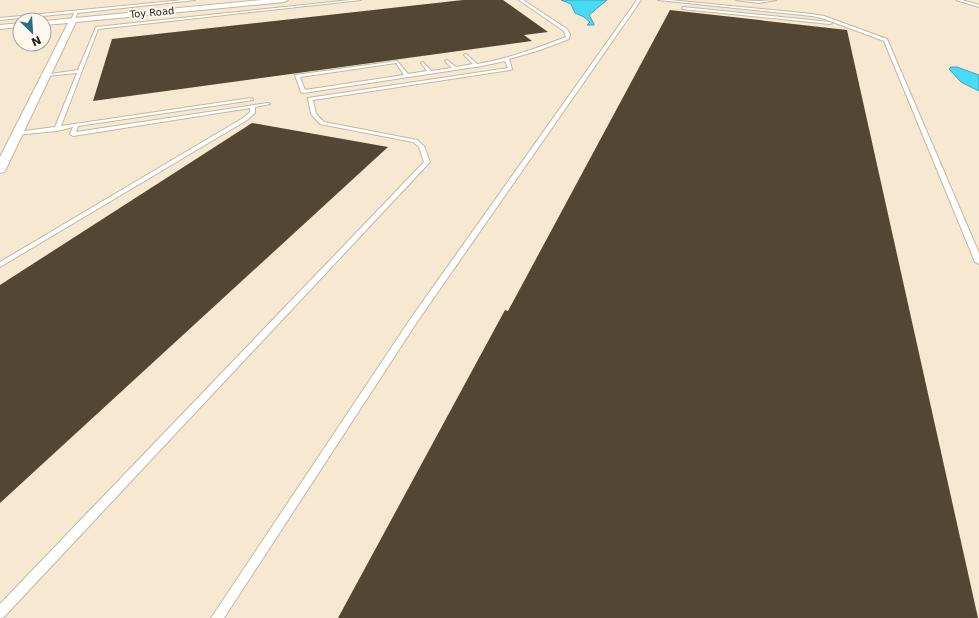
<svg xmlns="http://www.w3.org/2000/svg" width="979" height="618" font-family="'DejaVu Sans',sans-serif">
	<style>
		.water { fill: #48daf6; stroke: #3da2b3 }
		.building { fill: #534733 }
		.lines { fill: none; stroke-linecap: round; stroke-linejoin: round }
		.service-casing { stroke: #c4b69f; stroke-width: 2 }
		.minor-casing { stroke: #c4b69f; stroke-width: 2 }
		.service { fill: #fff; fill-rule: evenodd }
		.minor { fill: #fff; fill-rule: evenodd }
		.labels { text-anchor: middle; stroke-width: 4; stroke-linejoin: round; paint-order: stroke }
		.far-street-label { font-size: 10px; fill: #241f16; stroke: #fdf7ee }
	</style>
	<rect width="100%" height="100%" fill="#f7e9d1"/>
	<g class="water">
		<path d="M561,0h46l-18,15 5,9v1h-7l3,-3 -6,-5 -9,-4 -4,-9z"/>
		<path d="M951,67h6l22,8v16l-18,-9 -12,-13z"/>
	</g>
	<g class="building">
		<path d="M463,0h40l45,32 -24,3 8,6 -439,60 19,-62z"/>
		<path d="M670,10l177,20 131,588h-640l167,-308 3,1z"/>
		<path d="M252,123l136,24 -388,356v-218z"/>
	</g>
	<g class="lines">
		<defs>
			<g id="service">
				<path d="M183,0h12l-118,13 -2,7 -2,1 -2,-1 3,-7 -74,7v-2z"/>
				<path d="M350,0h11l-263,29 -37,97 190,-28 2,1v1l-175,26 -2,6 192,-29 2,1 -15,3v6l-8,7 -247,147v-5l243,-144 7,-6v-4l-177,28 -3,-2 3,-7 -16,4 -42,4 -1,-1 3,-2 38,-5 22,-54 -31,3 -2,-1 34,-5 18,-43z"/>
				<path d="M519,0h4l44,29 3,5 -1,5 -29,11 -31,9 3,10 -2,1 -197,30 3,14 8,8 93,18 7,6 6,16 -426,455 -4,1v-14l424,-442 -5,-15 -6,-5 -93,-18 -9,-10 -3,-16 200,-30 -3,-7 -28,6h-2l-172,26 -2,-1 -6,-17 102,-14 11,13 19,-3 -6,-8 2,-1 8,9 21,-3 -7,-7 2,-1 9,7 17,-3 -9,-9 2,-1 11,10c31,-5 60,-16 89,-27l-2,-6zM396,63l8,12 -99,15 -5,-13z"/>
				<path d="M637,0h4l-224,322 -193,296h-13l200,-300z"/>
				<path d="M658,0h12l142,14 12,2 63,23 92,214v11l-4,-2 -91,-221 -62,-23 -10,-2z"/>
				<path d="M736,0l23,1 17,-1 -17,3z"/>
				<path d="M956,0h6l17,5v2z"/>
				<path d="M683,7l147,15 2,1 -2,1 -148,-15z"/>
			</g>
			<g id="minor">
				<path d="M262,0h26l-4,2 -208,20 -70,147 -2,3 -4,1v-16l68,-134 -24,2v-4z"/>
				<path d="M20,23v4l-20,2v-4z"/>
			</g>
		</defs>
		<use href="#service" class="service-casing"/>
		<use href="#minor" class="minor-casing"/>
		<use href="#service" class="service"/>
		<use href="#minor" class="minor"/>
	</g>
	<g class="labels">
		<g class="far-street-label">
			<text transform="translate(152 12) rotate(-5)" y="4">Toy Road</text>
		</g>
	</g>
	<g transform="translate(32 32) rotate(155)"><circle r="19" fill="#fdf7ee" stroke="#a6a198"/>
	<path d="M0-3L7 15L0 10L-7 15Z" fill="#2a6d7f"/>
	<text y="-6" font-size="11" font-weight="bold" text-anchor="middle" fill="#241f16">N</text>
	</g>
</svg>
